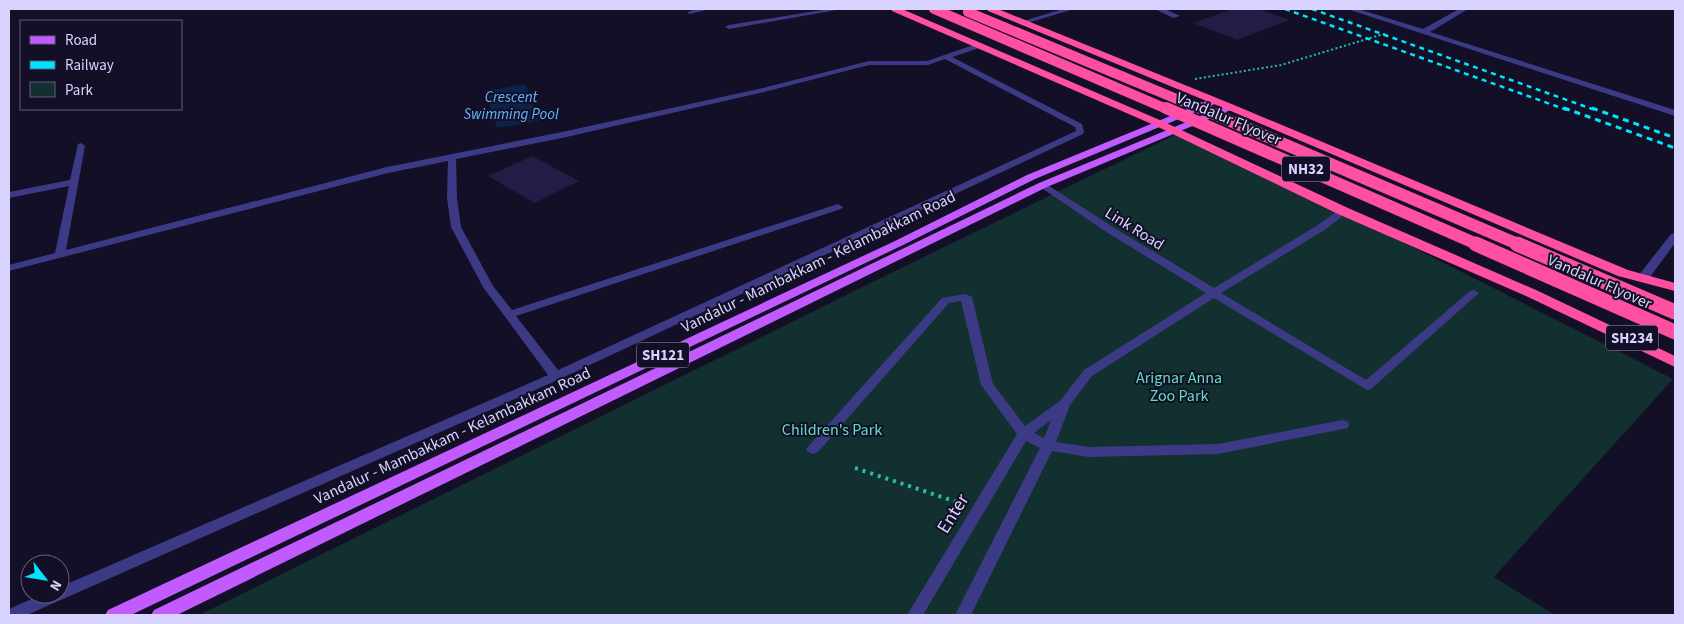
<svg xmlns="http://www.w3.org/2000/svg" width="1684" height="624" font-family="'Source Sans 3',sans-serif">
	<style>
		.green { fill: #12302f }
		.water { fill: #0c2248 }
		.building { fill: #241b47 }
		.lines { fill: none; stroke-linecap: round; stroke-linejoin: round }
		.path-far1 { stroke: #2fb8b0; stroke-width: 2; stroke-dasharray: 2 2.5; stroke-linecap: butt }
		.path { stroke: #2fb8b0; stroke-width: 4; stroke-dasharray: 3 5; stroke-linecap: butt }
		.lane { fill: #3d3a85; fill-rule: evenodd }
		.street { fill: #3d3a85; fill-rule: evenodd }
		.primary { fill: #c25bff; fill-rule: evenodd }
		.highway { fill: #ff4fa3; fill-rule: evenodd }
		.rail-far1 { stroke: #00e5ff; stroke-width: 2.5; stroke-dasharray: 5 4.5; stroke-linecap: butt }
		.rail { stroke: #00e5ff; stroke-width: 3; stroke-dasharray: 6 5; stroke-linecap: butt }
		.highway-bridge-far2 { stroke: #ff4fa3; stroke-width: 10 }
		.highway-bridge-far1 { stroke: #ff4fa3; stroke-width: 12 }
		.highway-bridge { stroke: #ff4fa3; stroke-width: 15 }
		.labels { text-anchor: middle; stroke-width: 4; stroke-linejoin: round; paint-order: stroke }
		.far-water-label { font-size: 15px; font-style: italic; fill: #62b6ff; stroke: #130f26 }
		.shield { fill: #130f26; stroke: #9e99be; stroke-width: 1 }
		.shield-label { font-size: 15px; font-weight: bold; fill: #d9d4ff }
		.street-label { font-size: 16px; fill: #d9d4ff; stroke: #130f26 }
		.park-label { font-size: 16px; fill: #5fe0c0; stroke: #130f26 }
		.near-street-label { font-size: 19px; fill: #d9d4ff; stroke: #130f26 }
	</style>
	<rect width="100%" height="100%" fill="#130f26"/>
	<path class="green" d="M1183,131l490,248 -179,198 61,38h-1356l704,-348z"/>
	<path class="water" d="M525,84l14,37 -42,7 -12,-37z"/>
	<g class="building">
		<path d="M1232,9h26l31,11 -52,20 -44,-17z"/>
		<path d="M532,156l47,25 -44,22 -47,-27z"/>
	</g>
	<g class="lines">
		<path class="path-far1" d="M1195,79l86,-14 106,-32"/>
		<path class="path" d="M855,468l108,36"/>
		<g class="lane">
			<path d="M697,9h13l-20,5 -3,-2z"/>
			<path d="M828,9h14l-113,20 -4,-2 4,-2z"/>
			<path d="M979,43h3v4l-30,10 130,67 2,8 -1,2 -523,245 -533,236h-18v-6l34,-15h17v-7l488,-212 -65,-88 -32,-60 -4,-29 1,-37 -60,12 -379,98v-6l46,-12 14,-67 -60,12v-6l61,-12 8,-36 3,-1 4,3 -19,104 321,-83 175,-35 201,-44 106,-27h58zM945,59l130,68 1,4 -518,239 -42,-54 325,-107 2,-2 -5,-3 -3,1 -323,105 -19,-24 -32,-59 -4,-29 -1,-39 106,-21 202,-46 105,-27h59z"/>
			<path d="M1043,182l73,47 98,59 104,-63 22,-16h6l2,2 -2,2 -20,16 -105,64 145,87 104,-89 4,-1 5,3 -108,96 -4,1 -153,-92 -122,78 -22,29 -14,37 33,5 129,-3 125,-24 5,2 1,3 -1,3 -130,26 -129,3 -37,-6 -81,164h-16l85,-167 -14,-7 -103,174h-16l110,-181 -36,-49 -20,-84 -12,2 -131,149 -5,2 -5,-2 -2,-3 136,-151 24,-4 6,3 21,87 32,42 35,-25 24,-31 122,-77 -98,-60 -68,-46v-4zM1051,420l-7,18 -10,-5z"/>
		</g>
		<g class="street">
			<path d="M1063,9h11l-50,15 -4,-2z"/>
			<path d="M1155,9h10l15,7 -7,2z"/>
			<path d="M1347,9h11l65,20 36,-20h9l-38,23 245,78v6z"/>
			<path d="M1675,233v10l-28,38h-8l-2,-3 2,-3 32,-41z"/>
		</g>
		<g class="primary">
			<path d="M1214,98l5,3 -2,2 -182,76 -132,66 -772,370h-26l3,-5 787,-369 132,-66z"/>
			<path d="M1230,104l3,1v4l-186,78 -870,428h-26l3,-5 885,-427z"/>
		</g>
		<g class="highway">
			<path d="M891,9h11l260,112 186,87 188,82 139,66v11l-149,-71 -188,-82 -184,-89 -262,-114z"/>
			<path d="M987,9h11l236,96 394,165 47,13v8l-57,-15 -392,-167 -238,-98z"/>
		</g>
		<g class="rail-far1">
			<path d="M1285,9l282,101"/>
			<path d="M1312,9l283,101"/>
		</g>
		<g class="rail">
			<path d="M1564,108l111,40"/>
			<path d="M1592,108l83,30"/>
		</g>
		<g class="highway-bridge-far2">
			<path d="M934,9l235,101"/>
			<path d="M968,12l235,98"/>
		</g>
		<g class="highway-bridge-far1">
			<path d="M1166,108l313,137"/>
			<path d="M1200,108l320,137"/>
		</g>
		<g class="highway-bridge">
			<path d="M1476,244l199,88"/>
			<path d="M1517,244l158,68"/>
		</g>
	</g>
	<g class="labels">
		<g class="far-water-label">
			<text x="511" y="102">Crescent<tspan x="511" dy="17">Swimming Pool</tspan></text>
		</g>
		<g class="shield">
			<rect x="1282" y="156.5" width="48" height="25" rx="4"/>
			<rect x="1606" y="325.5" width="52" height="25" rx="4"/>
			<rect x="637" y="342.5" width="52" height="25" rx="4"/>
		</g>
		<g class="shield-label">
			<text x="1306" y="174">NH32</text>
			<text x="1632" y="343">SH234</text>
			<text x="663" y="360">SH121</text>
		</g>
		<g class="street-label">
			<text transform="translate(1229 118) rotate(23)" y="6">Vandalur Flyover</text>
			<text transform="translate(1135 228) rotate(32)" y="6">Link Road</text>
			<text transform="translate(818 261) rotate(-26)" y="6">Vandalur - Mambakkam - Kelambakkam Road</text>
			<text transform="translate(1600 281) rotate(24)" y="6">Vandalur Flyover</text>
			<text transform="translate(452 435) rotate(-25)" y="6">Vandalur - Mambakkam - Kelambakkam Road</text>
		</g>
		<g class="park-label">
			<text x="1179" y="383">Arignar Anna<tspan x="1179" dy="18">Zoo Park</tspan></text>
			<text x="832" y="435">Children's Park</text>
		</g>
		<g class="near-street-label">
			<text transform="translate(952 513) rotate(-58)" y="7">Enter</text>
		</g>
	</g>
	<rect width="1684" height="624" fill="none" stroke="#d9d4ff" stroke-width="20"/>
	<rect x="20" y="20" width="162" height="90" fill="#130f26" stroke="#625e7d"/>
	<rect x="30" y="36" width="25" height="8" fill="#c25bff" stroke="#625e7d"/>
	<text x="65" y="45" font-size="15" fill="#d9d4ff">Road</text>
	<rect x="30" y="61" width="25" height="8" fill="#00e5ff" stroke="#625e7d"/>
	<text x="65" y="70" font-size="15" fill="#d9d4ff">Railway</text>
	<rect x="30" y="82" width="25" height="15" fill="#12302f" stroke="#625e7d"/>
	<text x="65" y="95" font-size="15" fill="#d9d4ff">Park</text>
	<g transform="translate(45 579) rotate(121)"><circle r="24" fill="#130f26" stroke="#625e7d"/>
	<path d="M0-4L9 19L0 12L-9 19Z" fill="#00e5ff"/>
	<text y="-8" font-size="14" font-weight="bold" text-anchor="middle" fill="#d9d4ff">N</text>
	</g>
</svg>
